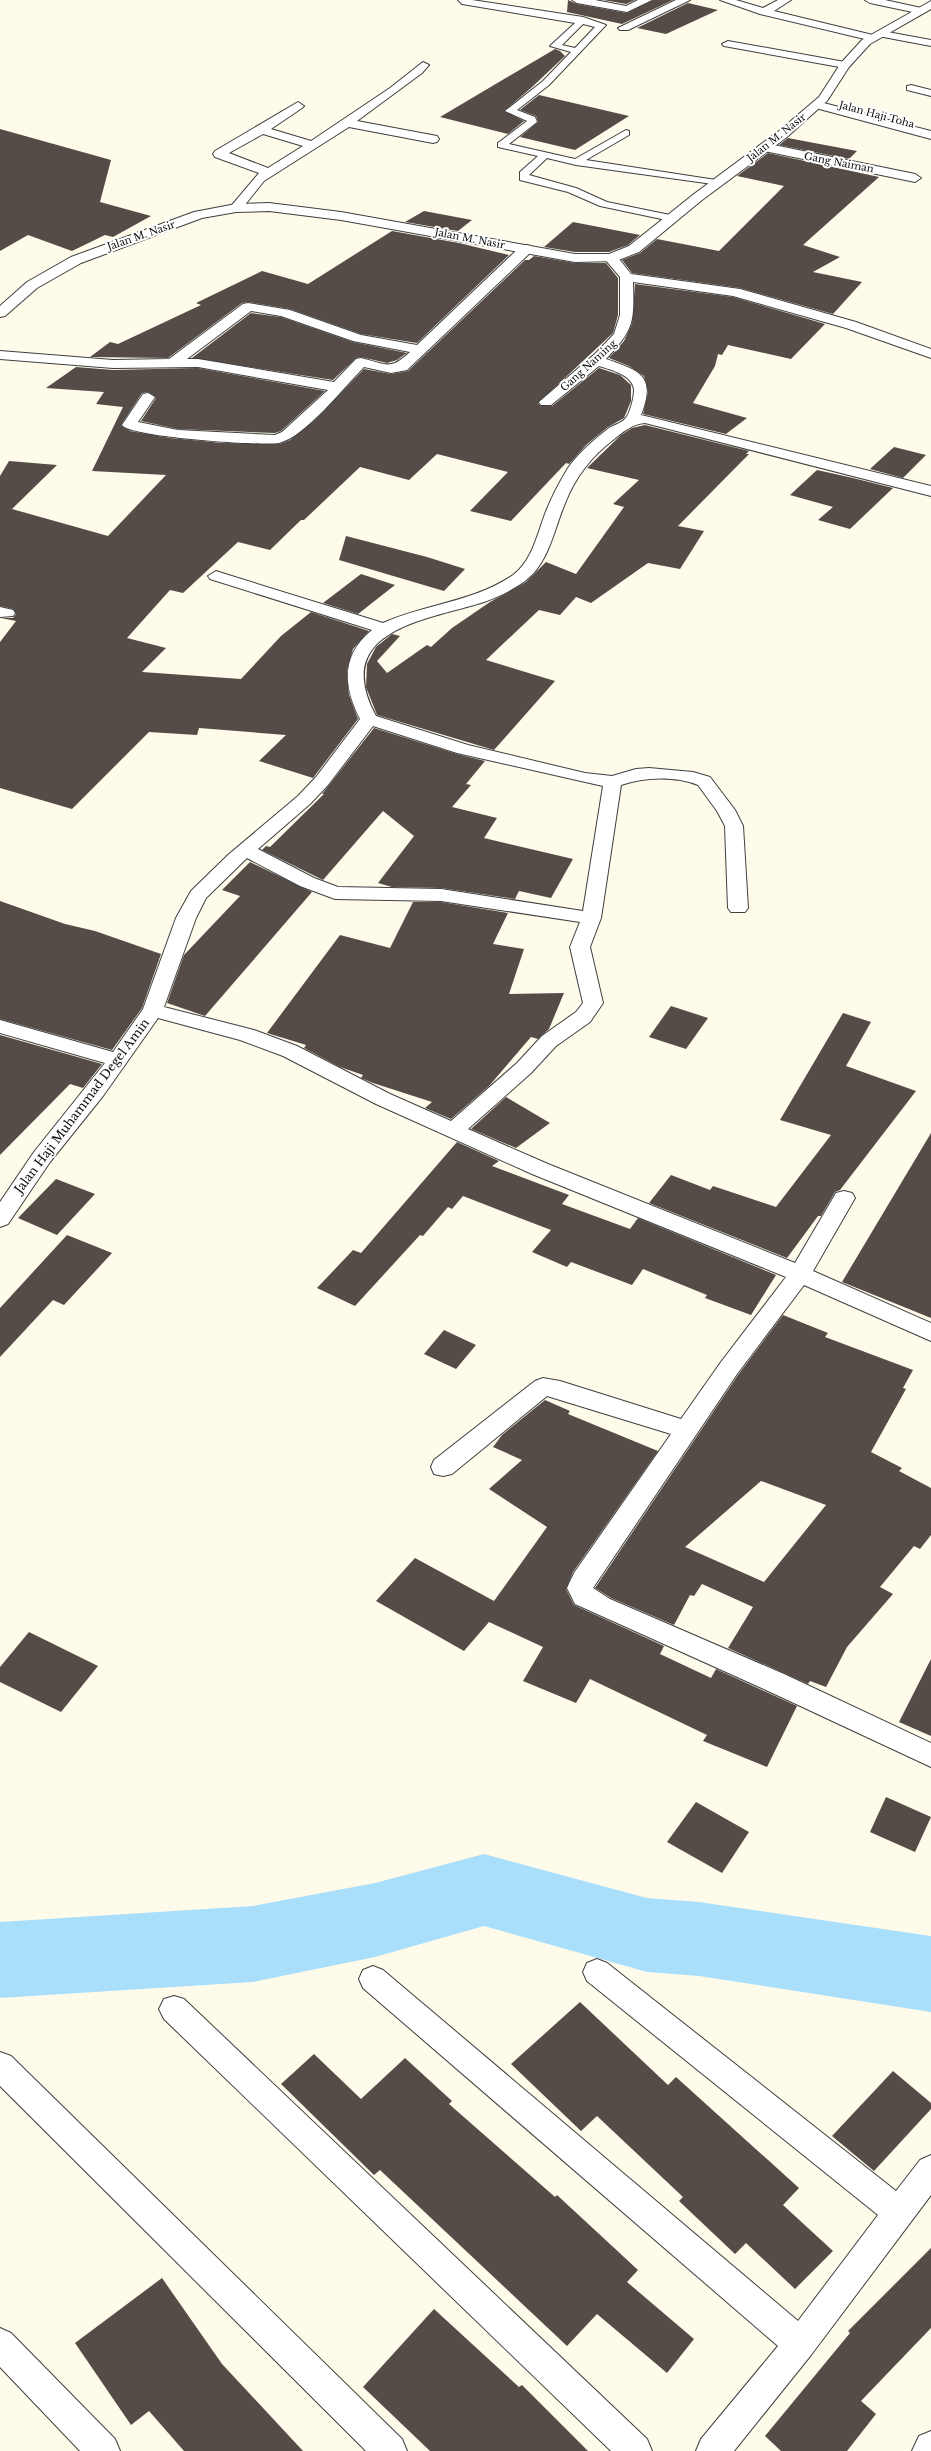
<svg xmlns="http://www.w3.org/2000/svg" width="931" height="2451" font-family="'Libre Baskerville',serif">
	<style>
		.lines { fill: none; stroke-linecap: round; stroke-linejoin: round }
		.river { fill: #aadffb; fill-rule: evenodd }
		.building { fill: #554c47; fill-rule: evenodd }
		.service-casing { stroke: #3f3f3f; stroke-width: 2 }
		.minor-casing { stroke: #3f3f3f; stroke-width: 2 }
		.tertiary-casing { stroke: #3f3f3f; stroke-width: 2 }
		.service { fill: #fff; fill-rule: evenodd }
		.minor { fill: #fff; fill-rule: evenodd }
		.tertiary { fill: #fff; fill-rule: evenodd }
		.labels { text-anchor: middle; stroke-width: 4; stroke-linejoin: round; paint-order: stroke }
		.far-street-label { font-size: 10px; fill: #0c0c0c; stroke: #fff }
		.street-label { font-size: 12px; fill: #0c0c0c; stroke: #fff }
	</style>
	<rect width="100%" height="100%" fill="#fffbeb"/>
	<g class="lines">
		<path class="river" d="M484,1854l163,44 52,4 232,34v76l-232,-36 -52,-4 -163,-46 -109,31 -122,25 -253,16v-76l253,-16 122,-23z"/>
	</g>
	<g class="building">
		<path d="M568,0l9,4 50,9 26,-13h20l-51,24 -55,-12z"/>
		<path d="M603,0h32l-9,4z"/>
		<path d="M688,3l30,7 -52,24 -29,-6z"/>
		<path d="M555,49l5,2 5,5 -34,32 -27,23 20,10 -16,13 -68,-17z"/>
		<path d="M539,95l90,21 -54,34 -55,-13 18,-15 -2,-6 -16,-6z"/>
		<path d="M0,129l111,31 -11,42 51,14 -38,21 -8,-2 -33,16 -44,-16 -28,16z"/>
		<path d="M788,138l21,4 48,9 -8,8 -70,-14z"/>
		<path d="M768,153l111,24 -76,68 37,12 -27,15 49,10 -29,32 -93,-26 -108,-15 -10,-13 18,-7 17,-14 62,12 65,-65 -47,-10z"/>
		<path d="M424,211l48,9 -14,11 -53,-9z"/>
		<path d="M573,222l67,13 -12,10 -19,7h-34l-31,-5z"/>
		<path d="M392,231l67,12 50,12 -92,88 -56,-9 -71,-25 -42,-7 -6,1 -74,55 -78,-1 20,-15 8,2 83,-39 -5,-2 66,-32 46,13z"/>
		<path d="M534,256l41,7h31l12,15v37l-5,18 -75,70 3,3h11l47,-38 21,7 11,10v16l-7,17 -16,9 -22,18 -17,19 -3,-1 -55,58 -41,-10 38,-39 -71,-18 -28,26 -49,-13 -56,53h-3l-31,30 -32,-8 -55,51 -13,-3 -43,48 39,10 -24,24 99,7 40,-43 30,-24 58,19 -16,18 -6,22 2,24 9,24 -45,59 -54,-17 27,-26 -87,-7 -2,7 -48,-3 -77,77 -72,-21v-146l16,-21 -15,-3h12l3,-4 -3,-5 -13,-3v-130l9,-15 48,4 -45,44 96,27 58,-61 -74,-4 31,-64 -27,-3 8,-12 -58,-4 30,-21 37,3 85,-2 127,23 -44,40 -6,2 -97,-4 -37,-8 15,-23 -8,-6 -6,1 -21,32 9,6 40,7 53,5 57,1 10,-4 23,-18 51,-53 27,5 17,-3 117,-111h4z"/>
		<path d="M635,284l98,13 92,27 -34,35 -63,-14 -6,10 -4,-1 -3,12 -22,37 54,15 -21,16 -83,-20 5,-22 -4,-16 -15,-10 -20,-8 15,-17 8,-17z"/>
		<path d="M251,313l30,4 72,25 54,11 -10,7 -10,3 -26,-6 -5,1 -23,22 -141,-22z"/>
		<path d="M645,425l104,26 -3,3h3l-71,72 26,5 -24,38 -32,-6 -57,40 -15,-6 -16,18 -21,-5 -53,50 69,21 -61,69 -117,-35 -11,-28 1,-23 9,-17 16,-13 8,2 -23,25 10,12 40,-28 4,2 21,-19 38,-26 36,-20 20,-20 30,12 48,-67 -11,-3 26,-24 -52,-12 34,-33 11,-7z"/>
		<path d="M894,447l32,8 -23,23 -33,-9z"/>
		<path d="M817,470l36,8 40,10 -43,41 -32,-9 15,-13 -43,-12z"/>
		<path d="M346,536l81,21 38,12 -21,22 -105,-31z"/>
		<path d="M361,574l34,11 -37,29 -35,-11z"/>
		<path d="M374,728l83,26 28,7 -19,23 5,1 -19,22 45,11 -13,20 89,21 -22,39 -32,-7 -4,8 -74,-11 -49,-1 -14,-4 36,-47 -31,-25 -60,69 -61,-30 4,-4 4,1 54,-53h-2z"/>
		<path d="M250,862l62,30 -107,124 -38,-13 17,-48 56,-59 -18,-6z"/>
		<path d="M0,901l65,23 30,7 66,23 -19,54 -30,42 -112,-31z"/>
		<path d="M413,902h28l67,11 -15,31 31,5 -15,45 55,-1 -15,36 -11,10 -7,-2 -42,49 -38,33 -26,-11 7,-6 -59,-19 -12,-5 2,-3 -23,-8 -36,-19 2,-3 -39,-12 73,-98 50,13z"/>
		<path d="M671,1006l37,12 -22,31 -37,-12z"/>
		<path d="M843,1013l28,9 -25,44 70,25 -76,99 -5,2 -14,24h-3l-31,42 -138,-55 22,-28 39,15 3,-4 63,21 55,-72 -51,-15z"/>
		<path d="M0,1035l102,29 -19,24 -13,-4 -70,71z"/>
		<path d="M506,1097l44,26 -34,25 -45,-19z"/>
		<path d="M931,1133v185l-89,-36z"/>
		<path d="M457,1142l42,19 -7,5 77,29 -7,9 68,25 8,-11 138,57 -25,40 -46,-17 2,-3 -64,-26 -11,16 -61,-23 -4,5 -35,-15 19,-22 -88,-34 -11,13 -4,-2 -25,29 -3,-1 -65,71 -38,-18 36,-38 8,3z"/>
		<path d="M56,1179l39,15 -38,41 -39,-17z"/>
		<path d="M67,1235l45,18 -48,52 -11,-5 -53,57v-49z"/>
		<path d="M783,1315l45,18 -3,4 88,33 -10,18 3,1 -35,63 31,16 -3,3 32,17v47l-11,14 -6,-3 -34,41 13,7 -46,53 -21,40 -16,-6 -2,3 -80,-36 25,-41 -51,-23 -8,12 -4,-1 -16,30 -63,-27 -16,-10 143,-213zM761,1481l65,24 -62,77 -79,-35z"/>
		<path d="M444,1330l32,15 -20,24 -32,-15z"/>
		<path d="M545,1400l25,11 -2,3 90,37 -85,121 -7,17 8,16 90,41 -4,8 51,24 5,-9 81,37 -30,61 -64,-26 4,-6 -117,-56 -14,24 -53,-22 20,-34 -54,-25 -25,29 -88,-50 39,-43 79,43 53,-74 -58,-38 33,-29 -29,-13 9,-12z"/>
		<path d="M29,1632l69,34 -37,46 -61,-30v-15z"/>
		<path d="M931,1659v77l-32,-14z"/>
		<path d="M886,1797l45,20 -16,35 -45,-20z"/>
		<path d="M696,1802l53,30 -27,41 -55,-31z"/>
		<path d="M580,2002l88,83 8,-8 123,111 -16,17 50,46 -38,38 -49,-46 -11,11 -56,-53 4,-4 -86,-81 -16,15 -70,-67z"/>
		<path d="M314,2054l47,45 44,-41 47,43 -3,3 106,93 2,-2 81,75 -11,12 67,57 -27,34 -70,-59 -30,32 -187,-176 -6,5 -93,-91z"/>
		<path d="M893,2071l38,32v6l-57,62 -42,-35z"/>
		<path d="M931,2248v80l-70,73 15,13 -29,37h-66l-16,-15 85,-103 -2,-2z"/>
		<path d="M162,2278l60,86 81,87h-119l-35,-40 -18,14 -56,-82z"/>
		<path d="M434,2309l85,78 3,-2 66,66h-158l-67,-64z"/>
	</g>
	<g class="lines">
		<defs>
			<path id="service" d="M458,0h14l111,17 23,8 -57,60 -32,25 18,7 2,5 -28,22 66,15 51,-29 3,1v4l-43,25 130,20 5,3 -1,2 -144,-20 -29,-7 -18,17 47,13 31,14 68,14 1,2 -5,3 -71,-15 -32,-14 -48,-12v-8l18,-16 -40,-9v-4l29,-22 -22,-10 38,-30 28,-29 -21,-6 25,-23 -113,-19zM583,24l12,3 -20,21 -13,-3z"/>
			<g id="minor">
				<path d="M572,0h23l31,6 12,-6h14l-25,12 -50,-9z"/>
				<path d="M676,0h14l-62,30h-8l-2,-2z"/>
				<path d="M720,0h16l27,8 15,-8h13l-17,11 103,25 2,2 -6,3 -113,-27z"/>
				<path d="M865,0h20l41,9 1,2 -5,3 -52,-11z"/>
				<path d="M882,31l49,9v6l-53,-10v-4z"/>
				<path d="M728,41l117,21 6,3 -6,3 -121,-22 -2,-2z"/>
				<path d="M423,62l6,3 -7,8 -65,48 80,15 2,3 -2,3 -4,1 -84,-16 -85,54 -24,30h-8l-2,-3 2,-3 27,-32 -44,-16 -2,-3 2,-3 83,-49 6,4 -2,2 -31,21 40,12 79,-53zM263,134l40,12 -35,22 -39,-15z"/>
				<path d="M911,85l20,5v6l-24,-6v-4z"/>
				<path d="M816,101l115,30v8l-119,-32 -2,-2z"/>
				<path d="M764,143l151,31 6,4 -6,4 -155,-32 -2,-3z"/>
				<path d="M526,245l5,1 2,3 -2,3 -124,118 -16,3 -27,-6c-19,19 -59,70 -85,76 -19,3 -149,-6 -157,-18l21,-31 5,-1 7,4 -17,25 40,8 97,5 7,-3 46,-42 -130,-23 -85,1 -113,-9v-8l113,9 56,-1 74,-55 5,-1 42,7 71,25 56,10 104,-99zM251,311l30,5 72,25 57,11c-20,19 -24,12 -49,6l-5,1 -22,23 -136,-23h-11z"/>
				<path d="M611,254l5,1 15,19 109,15 116,33 75,27v9l-85,-30 -113,-32 -100,-14c1,39 2,47 -27,77 35,12 50,17 35,56l290,71v10l-286,-73c-13,1 -22,9 -32,17 -21,16 -37,36 -47,61 -12,27 -16,61 -41,80 -13,9 -26,16 -41,21 -56,18 -155,27 -108,114l92,29 117,28 27,3 24,-7 13,-1 44,4 17,5 25,33 8,16 5,82 -3,4h-14l-3,-4 -3,-82 -8,-15 -19,-26c-24,-9 -53,-8 -77,0l-20,133 -11,29 13,56 -13,19 -34,24 -25,27 -63,56 80,35 247,99 41,-70 8,-2 8,2 3,5 -42,73 118,52v18l-127,-56 -67,89 -144,214 17,11 174,75 147,69v24l-165,-77 -191,-86 -8,-16 7,-15 97,-139 -124,-38 -95,78 -9,2 -9,-2 -3,-7 3,-7 101,-79 8,-3 17,3 121,38 40,-57 65,-85 -254,-103 -156,-70 -93,-48 -43,-16 -82,-22 -55,78 -53,66 -42,62 -8,3v-25l34,-50 71,-89 -105,-30v-13l113,32 30,-43 33,-91 15,-27 37,-36 70,-59 18,-19 44,-58c-17,-33 -19,-64 12,-89l-162,-51 -2,-3 8,-5 6,2 161,50c42,-19 91,-21 130,-48 19,-14 24,-40 32,-61 6,-16 14,-31 23,-46 11,-16 26,-28 41,-40 5,-3 12,-5 16,-9 5,-5 9,-22 9,-29 -1,-15 -23,-20 -35,-24l-48,39h-10l-2,-3 57,-49 18,-19 6,-19v-38l-16,-19zM373,726l84,27 146,33 -20,125 -142,-22 -103,-2 -24,-9 -56,-29 52,-45 18,-19zM247,858l53,28 35,13 106,2 139,21 -10,25 13,56 -7,9 -34,24 -25,27 -66,58 -61,-27 -93,-48 -43,-16 -90,-23 32,-89 10,-20z"/>
				<path d="M0,607l13,3 2,3 -2,3 -13,1z"/>
				<path d="M597,1959l10,4 289,228 24,-31 11,-5v40l-120,160 -77,96h-38l5,-12 77,-93 -415,-358 -4,-9 4,-9 10,-4 10,4 415,351 80,-106 -291,-234 -4,-9 4,-9z"/>
				<path d="M174,1996l10,3 463,440 5,12h-41l-447,-432 -5,-10 5,-10z"/>
				<path d="M0,2052l11,4 391,383 5,12h-41l-366,-365z"/>
				<path d="M0,2328l11,5 104,106 5,12h-40l-80,-84z"/>
				<path d="M931,2431v20h-19l7,-15z"/>
			</g>
			<path id="tertiary" d="M931,1v8l-61,35 -21,23 -22,34 -40,36 -85,63 -63,52 -23,9 -41,1 -234,-42 -72,-9 -33,1 -34,6 -121,45 -44,25 -32,28 -5,1v-11l27,-24 44,-25 123,-45 42,-8 33,-1 72,9 234,42h34l20,-8 65,-52 85,-63 40,-34 22,-34 21,-23z"/>
		</defs>
		<use href="#service" class="service-casing"/>
		<use href="#minor" class="minor-casing"/>
		<use href="#tertiary" class="tertiary-casing"/>
		<use href="#service" class="service"/>
		<use href="#minor" class="minor"/>
		<use href="#tertiary" class="tertiary"/>
	</g>
	<g class="labels">
		<g class="far-street-label">
			<text transform="translate(877 114) rotate(15)" y="4">Jalan Haji Toha</text>
			<text transform="translate(776 137) rotate(-38)" y="4">Jalan M. Nasir</text>
			<text transform="translate(839 162) rotate(11)" y="4">Gang Naiman</text>
			<text transform="translate(141 235) rotate(-19)" y="4">Jalan M. Nasir</text>
			<text transform="translate(470 238) rotate(11)" y="4">Jalan M. Nasir</text>
			<text transform="translate(588 365) rotate(-42)" y="4">Gang Naming</text>
		</g>
		<g class="street-label">
			<text transform="translate(82 1106) rotate(-53)" y="4">Jalan Haji Muhammad Degel Amin</text>
		</g>
	</g>
</svg>
